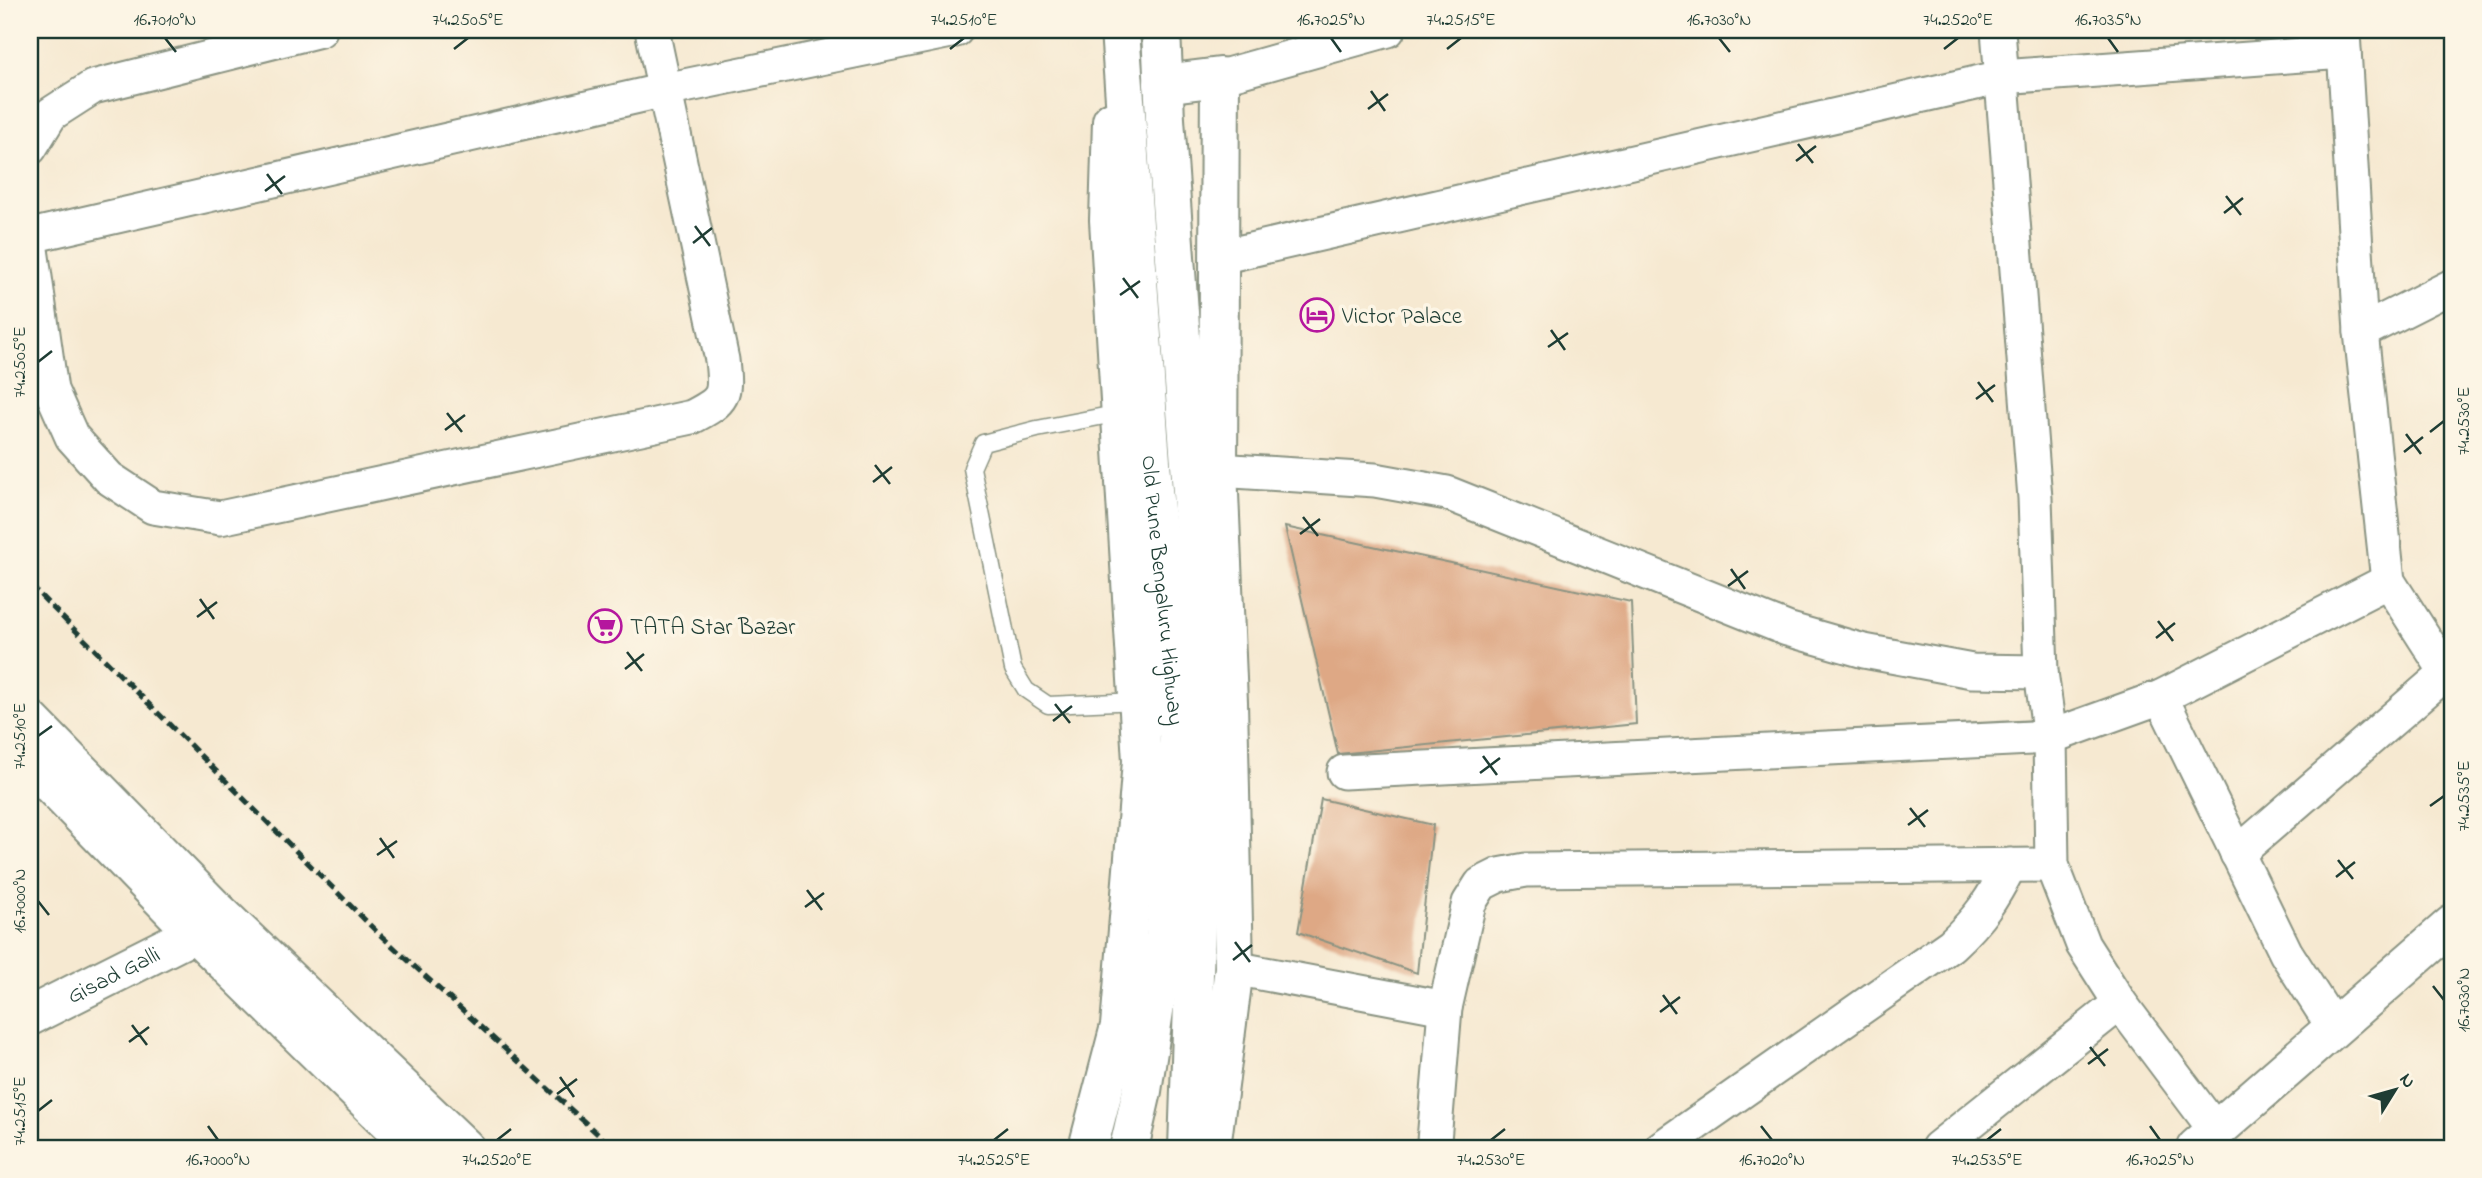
<svg xmlns="http://www.w3.org/2000/svg" width="2482" height="1178" font-family="'Indie Flower',sans-serif">
	<style>
		.building { fill: #dea885 }
		.lines { fill: none; stroke-linecap: round; stroke-linejoin: round }
		.lane-casing { stroke: #8a9382; stroke-width: 19 }
		.street-casing { stroke: #8a9382; stroke-width: 37 }
		.secondary-casing { stroke: #8a9382; stroke-width: 42 }
		.primary-casing { stroke: #8a9382; stroke-width: 42 }
		.lane { stroke: #fff; stroke-width: 16 }
		.street { stroke: #fff; stroke-width: 33 }
		.secondary { stroke: #fff; stroke-width: 38 }
		.primary { stroke: #fff; stroke-width: 38 }
		.rail { stroke: #1f3d34; stroke-width: 5; stroke-dasharray: 10 5; stroke-linecap: butt }
		.ticks { fill: none; stroke: #1f3d34; stroke-width: 2.5 }
		.labels { text-anchor: middle; stroke-width: 7; stroke-linejoin: round; paint-order: stroke }
		.poi-label { font-size: 23px; fill: #1f3d34; stroke: #fcf5e5; text-anchor: start }
		.street-label { font-size: 23px; fill: #1f3d34; stroke: #fcf5e5 }
		.neatline { fill: none; stroke: #1f3d34; stroke-width: 2.5 }
		.ticks-label { font-size: 18px; text-anchor: middle; fill: #1f3d34 }
	</style>
	<rect width="100%" height="100%" fill="#fcf5e5"/>
	<filter id="ink" filterUnits="userSpaceOnUse"><feTurbulence type="fractalNoise" baseFrequency=".0143" numOctaves="2"/><feDisplacementMap in="SourceGraphic" scale="14" xChannelSelector="R" yChannelSelector="G"/><feConvolveMatrix kernelMatrix="1 2 1 2 8 2 1 2 1" color-interpolation-filters="sRGB"/></filter>
	<filter id="wash" filterUnits="userSpaceOnUse"><feTurbulence type="fractalNoise" baseFrequency=".00686" numOctaves="4" result="noise"/><feDisplacementMap in="SourceGraphic" scale="28" xChannelSelector="R" yChannelSelector="G"/><feGaussianBlur stdDeviation="1.57" result="paint"/><feColorMatrix in="noise" values="0 0 0 0 0 0 0 0 0 0 0 0 0 0 0 0 0 1.4 0 .05"/><feComposite in="paint" operator="in"/></filter>
	<g filter="url(#wash)">
		<rect width="100%" height="100%" fill="#f6e9d1"/>
		<g id="blocks">
			<g class="building">
				<path d="M1285,527l346,75 5,122 -298,30z"/>
				<path d="M1321,799l112,26 -16,148 -119,-41z"/>
			</g>
		</g>
	</g>
	<g filter="url(#ink)">
		<use href="#blocks" fill-opacity="0" stroke="#8a9382" stroke-width="2"/>
		<g class="lines">
			<defs>
				<path id="lane" d="M1120,413l-83,16 -54,14 -11,25 41,201 13,21 22,15 91,-4"/>
				<g id="street">
					<path d="M1998,30l37,468 6,174 9,65 2,128 31,80 37,58 96,128"/>
					<path d="M2343,32l18,300 27,249 64,100"/>
					<path d="M1220,77l168,-47"/>
					<path d="M30,148l21,-34 42,-27 227,-57"/>
					<path d="M30,236l635,-146 291,-60"/>
					<path d="M30,242l21,148 21,47 37,41 44,29 67,11 472,-101c33,-17 34,-21 30,-57l-70,-330"/>
					<path d="M1220,257l782,-180 342,-25"/>
					<path d="M2361,332l91,-46"/>
					<path d="M1218,470l157,10 72,13 340,136 77,22 108,20 69,1"/>
					<path d="M2161,697l125,256 48,75"/>
					<path d="M1344,772l706,-35 111,-40 227,-116"/>
					<path d="M2237,854l209,-181"/>
					<path d="M1234,968l211,40"/>
					<path d="M1437,1148l-3,-7 11,-133 24,-105 12,-19 18,-9 27,-5 526,-5"/>
					<path d="M1661,1148l290,-203c29,-27 41,-45 59,-80"/>
					<path d="M1938,1148l182,-145"/>
				</g>
				<g id="secondary">
					<path d="M1163,84l57,-7 -2,393 10,232 6,266 -23,180"/>
					<path d="M30,720l182,186 253,242"/>
					<path d="M30,763l165,170 220,215"/>
					<path id="s1" d="M30,1016l165,-83"/>
					<path d="M1088,1148l32,-122 22,-265 -33,-541 3,-99"/>
					<path d="M2196,1148l256,-223"/>
				</g>
				<g id="primary">
					<path id="s2" d="M1120,30l33,460 26,253 -14,194 -23,154 -13,57"/>
					<path d="M1161,30l4,89 27,373 16,262 -12,162 -8,232"/>
				</g>
			</defs>
			<use href="#lane" class="lane-casing"/>
			<use href="#street" class="street-casing"/>
			<use href="#secondary" class="secondary-casing"/>
			<use href="#primary" class="primary-casing"/>
			<use href="#lane" class="lane"/>
			<use href="#street" class="street"/>
			<use href="#secondary" class="secondary"/>
			<use href="#primary" class="primary"/>
			<path class="rail" d="M30,585l346,346 237,217"/>
		</g>
	</g>
	<path class="ticks" d="M165,38l11,14M1331,38l10,14M1719,38l11,14M2108,38l10,14M454,49l14,-11M950,49l14,-11M1447,49l14,-11M1944,49l14,-11M1371,91l14,20M1368,109l20,-15M1798,144l15,19M1796,161l20,-15M267,174l15,20M265,191l20,-15M2226,196l15,19M2224,213l19,-15M695,226l15,20M693,243l19,-15M1123,278l15,20M1120,295l20,-14M1551,330l14,20M1548,347l20,-14M38,362l14,-11M1978,382l15,20M1976,399l19,-14M447,413l15,19M445,430l20,-15M2430,432l14,-11M2406,434l15,20M2404,452l19,-15M875,465l15,19M873,482l19,-15M1303,517l15,19M1300,534l20,-15M1731,569l14,20M1728,586l20,-15M200,599l14,20M197,617l20,-15M2158,621l15,20M2156,638l19,-15M627,652l15,19M625,669l19,-15M1055,704l15,19M1053,721l19,-15M38,736l14,-10M1483,756l14,19M1480,773l20,-15M2430,806l14,-10M1910,808l15,19M1908,825l20,-15M380,838l14,20M377,855l20,-14M2338,860l15,19M2336,877l19,-15M807,890l15,20M38,901l11,14M805,907l19,-14M1235,942l15,20M1233,960l19,-15M2433,986l11,14M1663,995l14,19M1660,1012l20,-15M132,1025l15,20M129,1042l20,-15M2090,1047l15,19M2088,1064l20,-15M560,1077l14,20M557,1094l20,-15M38,1111l14,-11M208,1126l10,14M1761,1126l11,14M2150,1126l10,14M497,1140l14,-11M994,1140l14,-11M1491,1140l14,-11M1987,1140l14,-11"/>
	<defs>
		<symbol id="hotel-ring" viewBox="-11 -11 22 22"><circle r="9.5" fill="#fcf5e5" stroke="#b5179e" stroke-width="1.5"/><path d="M-6-4.5h1.5V1H6V5H4.5V3h-9V5H-6ZM-4 0a1.8 1.8 0 1 1 3.6 0ZM.5 0V-2.5h3Q6-2.5 6 0Z" fill="#b5179e"/></symbol>
		<symbol id="supermarket-ring" viewBox="-11 -11 22 22"><circle r="9.5" fill="#fcf5e5" stroke="#b5179e" stroke-width="1.5"/><path d="M-6-5.5h2.5l.6 2H6L4.5 2H-2.5L-4.4-4H-6ZM-1.5 3.2a1.3 1.3 0 1 0 .1 0ZM3 3.2a1.3 1.3 0 1 0 .1 0Z" fill="#b5179e"/></symbol>
	</defs>
	<g fill-rule="evenodd">
		<use href="#hotel-ring" x="1298" y="296" width="38" height="38"/>
		<use href="#supermarket-ring" x="586" y="607" width="38" height="38"/>
	</g>
	<g class="labels">
		<g class="poi-label">
			<text x="1342" y="323">Victor Palace</text>
			<text x="630" y="634">TATA Star Bazar</text>
		</g>
		<g class="street-label">
			<text dy="8" stroke="none"><textPath href="#s2" startOffset="562">Old Pune Bengaluru Highway</textPath></text>
			<text dy="8" stroke="none"><textPath href="#s1" startOffset="93">Gisad Galli</textPath></text>
		</g>
	</g>
	<rect width="2482" height="1178" fill="none" stroke="#fcf5e5" stroke-width="77"/>
	<g transform="translate(2395 1090) rotate(53)" stroke="#fcf5e5" stroke-width="5" paint-order="stroke">
	<path d="M0-5L12 26L0 18L-12 26Z" fill="#1f3d34"/>
	<text y="-10" font-size="19" font-weight="bold" text-anchor="middle" fill="#1f3d34">N</text>
	</g>
	<rect x="38" y="38" width="2406" height="1102" class="neatline"/>
	<g class="ticks-label">
		<text x="165" y="25">16.7010°N</text>
		<text x="468" y="25">74.2505°E</text>
		<text x="964" y="25">74.2510°E</text>
		<text x="1331" y="25">16.7025°N</text>
		<text x="1461" y="25">74.2515°E</text>
		<text x="1719" y="25">16.7030°N</text>
		<text x="1958" y="25">74.2520°E</text>
		<text x="2108" y="25">16.7035°N</text>
		<text transform="translate(19 362) rotate(-90)" y="6">74.2505°E</text>
		<text transform="translate(2463 421) rotate(-90)" y="6">74.2530°E</text>
		<text transform="translate(19 736) rotate(-90)" y="6">74.2510°E</text>
		<text transform="translate(2463 796) rotate(-90)" y="6">74.2535°E</text>
		<text transform="translate(19 901) rotate(-90)" y="6">16.7000°N</text>
		<text transform="translate(2463 1000) rotate(-90)" y="6">16.7030°N</text>
		<text transform="translate(19 1111) rotate(-90)" y="6">74.2515°E</text>
		<text x="218" y="1165">16.7000°N</text>
		<text x="497" y="1165">74.2520°E</text>
		<text x="994" y="1165">74.2525°E</text>
		<text x="1491" y="1165">74.2530°E</text>
		<text x="1772" y="1165">16.7020°N</text>
		<text x="1987" y="1165">74.2535°E</text>
		<text x="2160" y="1165">16.7025°N</text>
	</g>
</svg>
